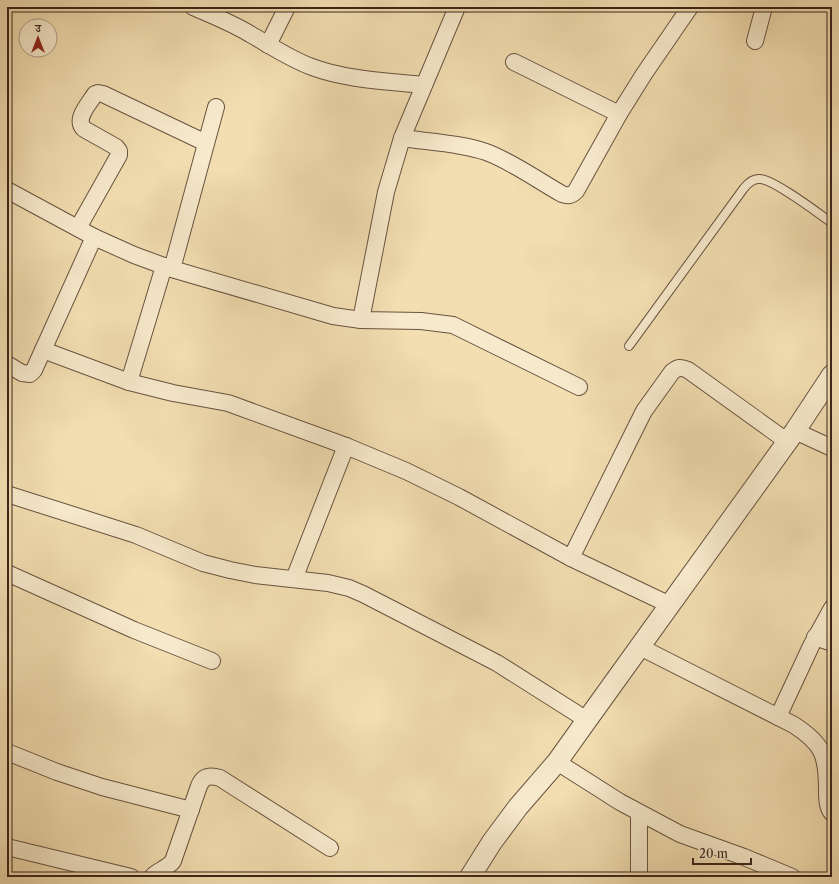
<svg xmlns="http://www.w3.org/2000/svg" width="839" height="884" font-family="'Libre Caslon Text','Noto Serif Devanagari',serif">
	<style>
		.lines { fill: none; stroke-linecap: round; stroke-linejoin: round }
		.service-casing { stroke: #685340; stroke-width: 10 }
		.minor-casing { stroke: #685340; stroke-width: 18 }
		.tertiary-casing { stroke: #685340; stroke-width: 22 }
		.service { stroke: #f7eacc; stroke-width: 8 }
		.minor { stroke: #f7eacc; stroke-width: 16 }
		.tertiary { stroke: #f7eacc; stroke-width: 20 }
	</style>
	<rect width="100%" height="100%" fill="#f2deb1"/>
	<filter id="stains"><feTurbulence type="fractalNoise" baseFrequency=".005" numOctaves="4"/><feColorMatrix values="0 0 0 0 .2 0 0 0 0 .09 0 0 0 0 .02 0 0 0 .5 -.17"/></filter>
	<radialGradient id="worn" r=".72"><stop offset=".6" stop-color="#630" stop-opacity="0"/><stop offset="1" stop-color="#630" stop-opacity=".3"/></radialGradient>
	<g class="lines">
		<defs>
			<path id="service" d="M629,346l115,-158c4,-5 9,-10 16,-9 13,0 58,34 72,44"/>
			<g id="minor">
				<path d="M193,7c19,8 39,16 57,27 21,12 40,25 62,33 35,13 74,14 111,18"/>
				<path d="M755,41l9,-34"/>
				<path d="M268,45l19,-38"/>
				<path d="M514,62l105,52"/>
				<path d="M402,138c27,4 58,5 84,14 27,10 51,28 76,42 6,2 9,2 14,-3l43,-77 25,-40 46,-67"/>
				<path d="M7,190l87,47 40,18 38,14 161,47 28,4 60,1 32,4 126,62"/>
				<path d="M78,228l41,-73v-4l-3,-4 -32,-18c-10,-10 5,-25 11,-35l3,-1 5,1 103,49"/>
				<path d="M172,269l44,-162"/>
				<path d="M361,320l25,-128 16,-54 55,-131"/>
				<path d="M43,350l86,32 44,11 55,10 118,43 60,25 53,26 112,61 99,47"/>
				<path d="M7,364l15,9 8,1 4,-4 60,-133"/>
				<path d="M129,382l35,-116"/>
				<path d="M795,431l37,17"/>
				<path d="M7,494l129,41 67,28 27,7 25,5 73,8 21,5 14,6 134,69 90,57"/>
				<path d="M571,558l66,-133 7,-14 28,-39c6,-5 9,-5 16,-2l100,72"/>
				<path d="M7,573l127,57 78,31"/>
				<path d="M294,579l52,-133"/>
				<path d="M815,637l17,6"/>
				<path d="M640,647l154,78c29,19 33,30 33,65 0,8 0,17 5,23"/>
				<path d="M778,717l33,-71 21,-38"/>
				<path d="M7,752l50,20 45,15 89,23"/>
				<path d="M557,762l63,40 60,32 64,23 48,20"/>
				<path d="M7,847l124,30"/>
				<path d="M152,877c6,-7 15,-8 21,-16l26,-75c4,-10 11,-11 21,-8l110,70"/>
				<path d="M639,877v-64"/>
			</g>
			<path id="tertiary" d="M470,877l22,-35 26,-35 39,-45 30,-42 208,-289 37,-56"/>
		</defs>
		<use href="#service" class="service-casing"/>
		<use href="#minor" class="minor-casing"/>
		<use href="#tertiary" class="tertiary-casing"/>
		<use href="#service" class="service"/>
		<use href="#minor" class="minor"/>
		<use href="#tertiary" class="tertiary"/>
	</g>
	<rect width="839" height="884" fill="none" stroke="#f2deb1" stroke-width="24"/>
	<rect x="8" y="8" width="823" height="868" fill="none" stroke="#3a251b" stroke-width="2"/>
	<rect x="12" y="12" width="815" height="860" fill="none" stroke="#3a251b"/>
	<g transform="translate(38 38)"><circle r="19" fill="#f7eacc" stroke="#ab9b85"/>
	<path d="M0-3L7 15L0 10L-7 15Z" fill="#8f2418"/>
	<text y="-6" font-size="11" font-weight="bold" text-anchor="middle" fill="#3a251b">उ</text>
	</g>
	<path d="M693 858v6h58v-6" fill="none" stroke="#3a251b" stroke-width="2"/>
	<text x="699" y="858" font-size="12" fill="#3a251b" stroke="#f7eacc" stroke-width="3" paint-order="stroke">20 m</text>
	<rect width="100%" height="100%" filter="url(#stains)"/>
	<rect width="100%" height="100%" fill="url(#worn)"/>
</svg>
